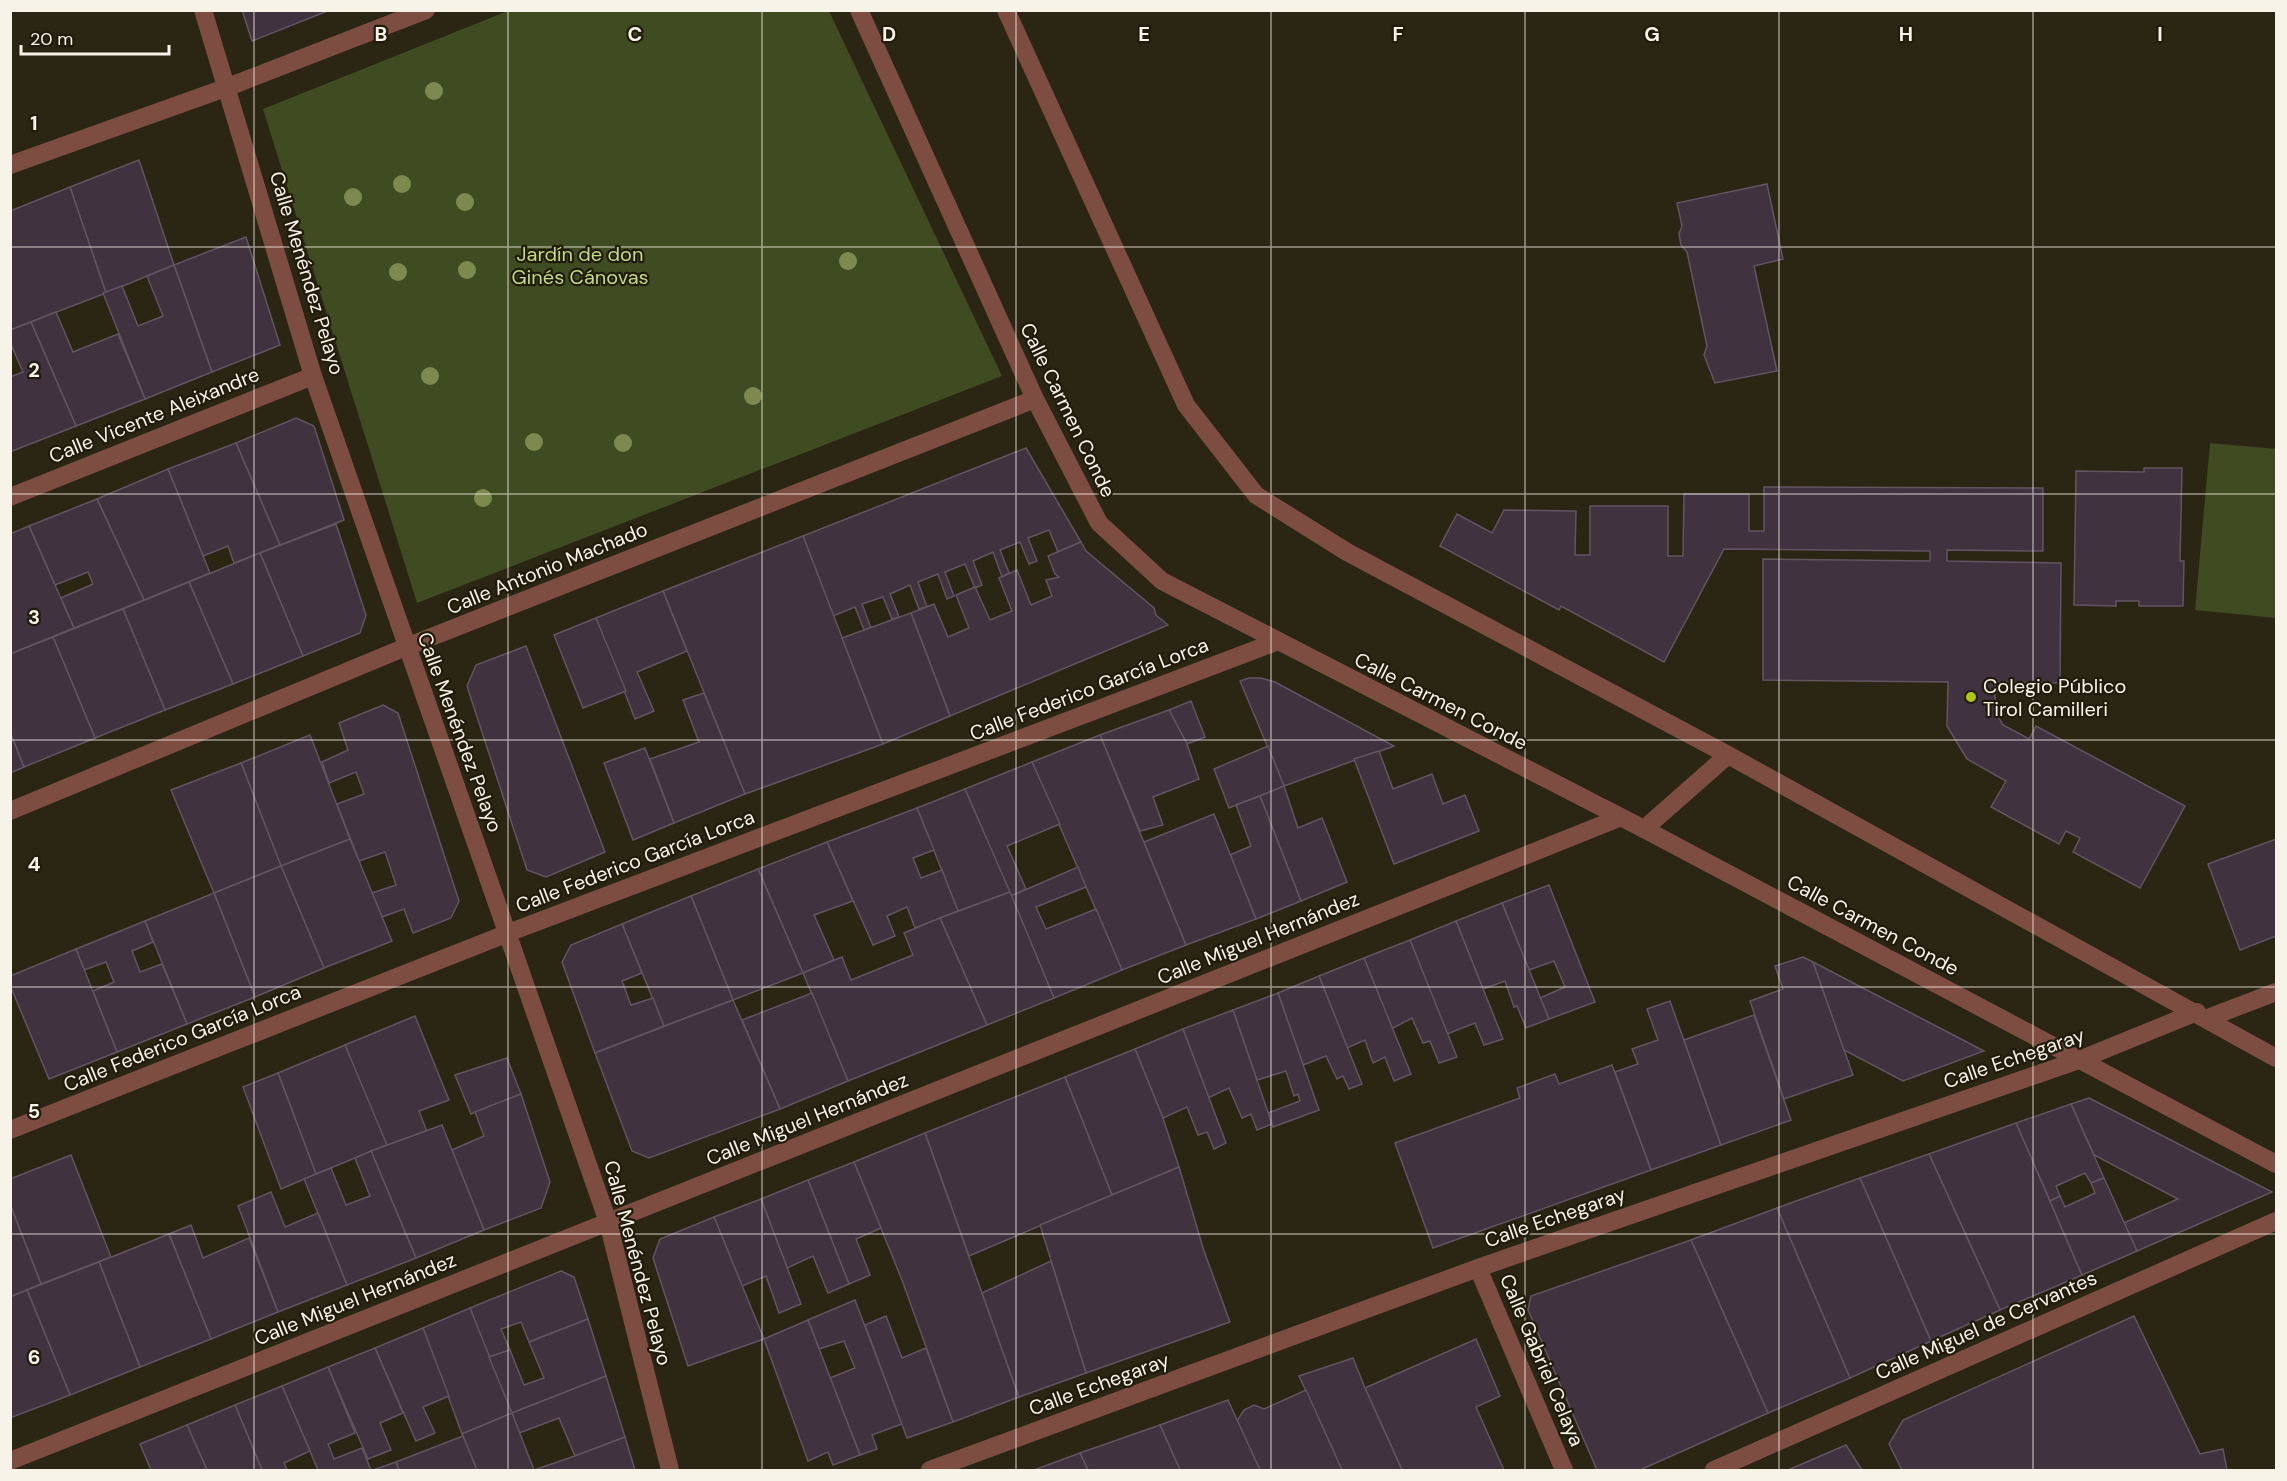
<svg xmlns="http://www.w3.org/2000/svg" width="2287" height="1481" font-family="'DM Sans',sans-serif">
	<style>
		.green { fill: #3f4b20 }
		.building { fill: #40323f; stroke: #635462; stroke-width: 1.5 }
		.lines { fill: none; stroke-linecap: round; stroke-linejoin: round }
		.minor { stroke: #7c4d40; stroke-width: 18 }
		.tree { fill: #7e894f }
		.grid { fill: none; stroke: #f7f3e9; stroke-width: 1.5; stroke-opacity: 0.55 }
		.poi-dot { fill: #acc612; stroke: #211b0b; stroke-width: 2 }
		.labels { text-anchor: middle; stroke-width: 4.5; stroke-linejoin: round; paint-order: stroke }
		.park-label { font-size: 20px; fill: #c1db80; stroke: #211b0b }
		.street-label { font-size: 20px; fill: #f7f3e9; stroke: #211b0b }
		.poi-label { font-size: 20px; fill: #f7f3e9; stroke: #211b0b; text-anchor: start }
		.grid-label { font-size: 20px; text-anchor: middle; font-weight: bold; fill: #f7f3e9; stroke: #211b0b; stroke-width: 4.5; stroke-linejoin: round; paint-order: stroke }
	</style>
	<rect width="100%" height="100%" fill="#2b2514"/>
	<g class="green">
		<path d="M510,10l319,1 173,365 -585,227 -154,-494z"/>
		<path d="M2210,443l66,6v169l-81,-8z"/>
	</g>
	<g class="building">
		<path d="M242,10h88l-78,31z"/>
		<path d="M139,160l35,105 -68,28 -36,-106z"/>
		<path d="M1767,184l16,75 -29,7 23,105 -62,12 -11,-28 3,-9 -20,-94 -6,-7 -2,-11 3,-8 -5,-23z"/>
		<path d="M70,187l36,106 -96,37v-119z"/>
		<path d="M246,237l34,108 -68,27 -38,-107z"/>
		<path d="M174,265l38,107 -67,27 -42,-106 19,-7 16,40 25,-10 -16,-40z"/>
		<path d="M56,312l17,40 45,-18 27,65 -69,27 -45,-104z"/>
		<path d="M31,322l45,104 -66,26v-75l13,-5 -13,-30v-12z"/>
		<path d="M296,418l18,8 30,94 -64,25 -44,-102z"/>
		<path d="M236,443l44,102 -46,18 -6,-17 -25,10 -35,-87z"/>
		<path d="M1026,448l55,94 -23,10 -9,-22 -21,8 9,23 -8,3 -9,-22 -20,8 9,23 -7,4 -9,-25 -20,9 9,24 -7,3 -10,-24 -20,8 9,24 -7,3 -9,-25 -20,8 9,25 -8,2 -9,-24 -20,9 9,23 -7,2 -9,-22 -21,7 9,24 -7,2 -9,-23 -22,9 -30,-80z"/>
		<path d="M2144,468h38l-2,93h4l-1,45h-44v-5h-23v5l-42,-1 2,-134 68,1z"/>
		<path d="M168,469l42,104 -66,27 -47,-101z"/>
		<path d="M1764,487l279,1v63l-96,-1v11l114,2 -1,120 -65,-1v29l8,14 26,14 7,-13 149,80 -45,82 -67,-36 7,-14 -14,-7 -7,13 -68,-37 15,-26 -39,-22 -20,-33 1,-44 -185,-2v-121l167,2v-10l-206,-2 -60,113 -103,-56 -2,4 -119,-64 17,-32 35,19 12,-23 72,1 -1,44h15v-49h78v50h15l1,-62h65v37h15z"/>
		<path d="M97,499l47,101 -70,28 -13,-30 32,-14 -5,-12 -33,13 -26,-59z"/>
		<path d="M336,524l30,91 -6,18 -57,23 -43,-103z"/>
		<path d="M29,526l45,102 -64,26v-120z"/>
		<path d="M803,536l80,208 -138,50 -82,-203z"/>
		<path d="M1081,542l5,9 68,57 2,7 12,10 -218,91 -39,-103 23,-9 14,33 21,-9 -13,-33 19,-8 15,33 22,-9 -13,-33 18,-8 14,35 21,-9 -6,-16 13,-3 -4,-3 -7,-18z"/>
		<path d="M260,553l43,103 -70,28 -44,-102z"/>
		<path d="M189,582l44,102 -68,26 -42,-101z"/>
		<path d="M663,591l24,60 -50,21 17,39 -19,8 -39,-101z"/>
		<path d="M123,609l42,101 -70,28 -42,-101z"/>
		<path d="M911,613l39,103 -67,28 -41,-106z"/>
		<path d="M596,618l30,73 -43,17 -29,-73z"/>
		<path d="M53,637l42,101 -71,29 -14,-35v-78z"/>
		<path d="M526,646l79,206 -59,25 -19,-7 -60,-184 9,-21z"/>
		<path d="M1249,678h12l14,4 119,64 -110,40 -44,-105z"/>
		<path d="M704,693l41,101 -71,29 -24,-64 49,-17 -16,-42z"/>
		<path d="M1191,701l14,36 -18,7 -18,-34z"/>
		<path d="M383,705l15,8 61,188 -8,17 -38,15 -9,-24 -22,8 -10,-24 24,-8 -11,-33 -26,9 -22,-57 27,-10 -8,-22 -27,11 -7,-21 26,-12 -9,-27z"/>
		<path d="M1169,710l18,34 12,35 -46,18 10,28 -23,6 -40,-96z"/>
		<path d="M10,732l14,35 -14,6z"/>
		<path d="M310,735l40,104 -69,27 -40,-103z"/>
		<path d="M1100,735l86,210 -64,25 -90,-208z"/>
		<path d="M1268,746l16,40 -55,22 -15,-39z"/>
		<path d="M645,748l29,75 -41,17 -29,-77z"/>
		<path d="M1379,751l14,38 39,-15 11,30 22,-9 14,36 -85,33 -40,-105z"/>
		<path d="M1032,762l28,62 -53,22 19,43 -15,7 -46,-107z"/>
		<path d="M241,763l40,103 -67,27 -43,-103z"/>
		<path d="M1284,786l14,42 24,-10 25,64 -46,19 -41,-105z"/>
		<path d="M965,789l45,103 -52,19 -41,-103z"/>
		<path d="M1260,796l41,105 -45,18 -26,-64 21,-9 -15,-41z"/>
		<path d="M917,808l17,42 -21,8 8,20 21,-8 16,41 -43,17 -8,-21 -20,9 8,20 -22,9 -46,-103z"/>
		<path d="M1214,814l42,105 -70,26 -42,-103z"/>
		<path d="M350,839l42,102 -68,27 -43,-102z"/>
		<path d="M2276,839v97l-36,14 -32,-86z"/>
		<path d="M827,842l26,59 -39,14 20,45 -31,13 -45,-104z"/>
		<path d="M281,866l43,102 -69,29 -41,-104z"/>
		<path d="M1078,867l8,20 -50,20 10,22 50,-20 26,61 -68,28 -43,-102z"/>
		<path d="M758,869l45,104 -70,27 -42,-104z"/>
		<path d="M1549,885l46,117 -46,17 -9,-21 25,-11 -11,-26 -25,9 -27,-67z"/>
		<path d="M1010,892l44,106 -67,27 -47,-107z"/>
		<path d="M214,893l41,104 -68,27 -42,-103z"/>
		<path d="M691,896l42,104 -69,26 -42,-102z"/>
		<path d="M1502,903l47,116 -23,9 -9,-22 -3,1 -9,-26 -22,8 -27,-68z"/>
		<path d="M940,918l47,107 -139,56 -45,-108 39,-16 9,23 62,-25 -9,-22z"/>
		<path d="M145,921l8,21 -21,9 8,21 22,-8 25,60 -70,28 -24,-61 21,-9 -8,-20 -22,8 -8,-21z"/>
		<path d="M1456,921l47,118 -19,6 -9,-22 -28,11 -37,-94z"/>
		<path d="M622,924l20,49 -20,8 9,24 22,-7 11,28 -69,27 -33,-91 9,-17z"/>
		<path d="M1410,940l47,117 -18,6 -9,-22 -7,2 -11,-25 -21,11 -27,-71z"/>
		<path d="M76,949l41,103 -68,27 -39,-94v-9z"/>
		<path d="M1803,957l10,5 40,113 -69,24 -34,-98 33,-12 -8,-23z"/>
		<path d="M1364,958l47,116 -17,7 -9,-24 -12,6 -8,-23 -18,8 -28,-72z"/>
		<path d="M1813,962l171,89 -81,30 -59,-31z"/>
		<path d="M1319,976l43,108 -13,5 -6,-13 -6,3 -11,-23 -23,9 -25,-72z"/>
		<path d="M812,993l36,88 -68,28 -38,-89z"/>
		<path d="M1278,993l41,117 -46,17 -5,-14 32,-12 -2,-7 -4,2 -8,-25 -29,9 -24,-70z"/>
		<path d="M733,1000l47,109 -131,49 -17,-7 -37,-98z"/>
		<path d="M1670,1001l51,144 -70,25 -36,-98 23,-8 -6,-15 26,-9 -11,-31z"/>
		<path d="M1233,1010l39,114 -15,6 -6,-16 -9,4 -13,-30 -21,10 -25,-69z"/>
		<path d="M1754,1015l37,105 -70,25 -37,-105z"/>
		<path d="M415,1016l34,84 -30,11 8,21 -40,16 -42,-103z"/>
		<path d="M1183,1029l43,114 -12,6 -7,-17 -9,3 -11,-28 -24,11 -28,-69z"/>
		<path d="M345,1045l42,100 -71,29 -38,-101z"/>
		<path d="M1135,1049l28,69 16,49 -67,28 -47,-118z"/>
		<path d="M507,1058l14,36 -50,20 -16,-39z"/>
		<path d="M1612,1065l39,105 -218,78 -38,-105 125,-45 -3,-10 38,-14 4,10z"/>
		<path d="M278,1073l38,101 -35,15 -38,-102z"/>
		<path d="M1065,1077l47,118 -143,61 -44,-123z"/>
		<path d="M521,1094l29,88 -9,26 -57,22 -32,-80 32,-14 -9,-24z"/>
		<path d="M2089,1098l183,94 -135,59 -13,-28 54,-24 -84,-44 -23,-51z"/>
		<path d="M2071,1104l33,74 -13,5 -6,-10 -29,13 4,10 -10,5 -34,-78z"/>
		<path d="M2016,1123l66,152 -82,35 -71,-156z"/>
		<path d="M442,1125l42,105 -68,28 -45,-107z"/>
		<path d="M925,1133l94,264 -66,25 -51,-142 -48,-118z"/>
		<path d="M371,1151l45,107 -69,27 -43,-106 27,-11 15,37 24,-9 -15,-38z"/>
		<path d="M1929,1154l71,156 -69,31 -71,-163z"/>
		<path d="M71,1155l40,102 -70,27 -31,-80v-25z"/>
		<path d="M854,1162l27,66 -25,11 14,36 -21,9 -41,-104z"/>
		<path d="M1179,1167l25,84 26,71 -144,51 -46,-148z"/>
		<path d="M1860,1178l71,163 -81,37 -73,-170z"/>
		<path d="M2104,1178l33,73 -55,24 -32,-74 10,-5 5,11 30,-14 -4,-10z"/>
		<path d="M808,1180l41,104 -21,9 -15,-37 -26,12 -26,-69z"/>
		<path d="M271,1192l14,35 33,-14 29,72 -69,27 -40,-106z"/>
		<path d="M761,1199l40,105 -22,9 -13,-37 -24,10 -28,-69z"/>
		<path d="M10,1204l31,80 -31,13z"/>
		<path d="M1777,1208l73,170 -82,35 -77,-173z"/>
		<path d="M714,1217l50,122 -76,27 -35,-108 7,-19z"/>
		<path d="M191,1225l12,33 46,-20 29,74 -67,27 -42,-105z"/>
		<path d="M169,1234l42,105 -71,28 -41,-105z"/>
		<path d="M1691,1240l77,173 -128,57h-43l-69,-160 3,-14z"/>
		<path d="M1051,1261l35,112 -67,24 -37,-104z"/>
		<path d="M99,1262l41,105 -70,28 -43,-105z"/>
		<path d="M561,1271l13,6 14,42 -59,23 -8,-20 -20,7 9,21 -21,7 -19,-49z"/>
		<path d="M27,1290l43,105 -60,23v-121z"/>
		<path d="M855,1300l47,124 -30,11 5,14 -17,6 -30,-77 25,-10 -11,-27 -25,8 -11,-29z"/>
		<path d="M470,1308l42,105 -50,21 -39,-106z"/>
		<path d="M886,1316l16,42 24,-10 27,74 -46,16 -42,-113z"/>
		<path d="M2134,1316l66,138 23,-5 4,21h-325l-13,-26 14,-24z"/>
		<path d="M588,1319l18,57 -94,37 -23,-56 21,-7 14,35 20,-7 -15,-36z"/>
		<path d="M808,1320l52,135 -27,10 -5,-13 -20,9 -44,-122z"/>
		<path d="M423,1328l26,68 -26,11 12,26 -19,8 -41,-93z"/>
		<path d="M1476,1339l24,57 -24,11 28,63h-102l-37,-82z"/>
		<path d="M375,1348l28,65 -23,10 11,27 -23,9 -40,-92z"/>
		<path d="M1353,1358l12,30 37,82h-60l-43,-94z"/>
		<path d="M328,1367l27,66 -27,11 6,15 28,-11 9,22h-53l-36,-84z"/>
		<path d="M606,1376l19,61 -50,19 -16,-38 -40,15 -7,-20z"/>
		<path d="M282,1386l28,65 -26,12 3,7h-25l-27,-65z"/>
		<path d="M1306,1390l36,80h-82l-23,-49 7,-11 10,-5 10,4z"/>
		<path d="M1228,1400l32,70h-80l-20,-45z"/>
		<path d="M235,1405l27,65h-55l-20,-45z"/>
		<path d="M512,1413l22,57h-57l-15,-36z"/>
		<path d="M187,1425l20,45h-56l-11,-26z"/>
		<path d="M1160,1425l20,45h-92l-8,-17z"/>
		<path d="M463,1436l14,34h-78l-3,-8z"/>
		<path d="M625,1437l10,33h-101l41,-14z"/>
		<path d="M1846,1445l16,25h-74z"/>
		<path d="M1080,1453l8,17h-54z"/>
		<path d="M396,1462l3,8h-26z"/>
	</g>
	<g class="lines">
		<g class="minor">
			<path d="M203,10l110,366 295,846 62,248"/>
			<path d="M859,10l176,389 64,124 63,58 482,248 632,335"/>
			<path d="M1006,10l180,395 70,90 91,57 381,203 548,303"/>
			<path d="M10,165l218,-78 198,-77"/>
			<path d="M10,497l303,-121"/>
			<path d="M10,811l396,-164 629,-248"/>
			<path d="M1644,829l84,-74"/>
			<path d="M2208,1018l68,-26"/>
			<path d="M10,1130l498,-197 770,-292"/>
			<path d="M1478,1268l86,202"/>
			<path d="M10,1461l1609,-643"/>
			<path d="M930,1470l548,-202 601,-208 118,-48"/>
			<path d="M1714,1470l562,-249"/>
		</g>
	</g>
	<g class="tree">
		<circle cx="434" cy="91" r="9"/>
		<circle cx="402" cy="184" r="9"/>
		<circle cx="353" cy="197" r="9"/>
		<circle cx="465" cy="202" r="9"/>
		<circle cx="848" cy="261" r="9"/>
		<circle cx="467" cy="270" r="9"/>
		<circle cx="398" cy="272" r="9"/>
		<circle cx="430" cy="376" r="9"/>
		<circle cx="753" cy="396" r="9"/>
		<circle cx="534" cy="442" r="9"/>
		<circle cx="623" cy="443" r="9"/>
		<circle cx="483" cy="498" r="9"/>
	</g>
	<path class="grid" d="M254,10v1460M508,10v1460M762,10v1460M1016,10v1460M1271,10v1460M1525,10v1460M1779,10v1460M2033,10v1460M10,247h2266M10,494h2266M10,740h2266M10,987h2266M10,1234h2266"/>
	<circle class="poi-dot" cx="1971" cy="697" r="6"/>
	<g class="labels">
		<g class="park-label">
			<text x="580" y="261">Jardín de don<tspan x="580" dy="23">Ginés Cánovas</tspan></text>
		</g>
		<g class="street-label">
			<text transform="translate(307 273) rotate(73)" y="7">Calle Menéndez Pelayo</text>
			<text transform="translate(1068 410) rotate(64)" y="7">Calle Carmen Conde</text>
			<text transform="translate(154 415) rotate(-22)" y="7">Calle Vicente Aleixandre</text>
			<text transform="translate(547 568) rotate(-22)" y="7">Calle Antonio Machado</text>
			<text transform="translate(1089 689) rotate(-21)" y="7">Calle Federico García Lorca</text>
			<text transform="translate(1441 701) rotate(27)" y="7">Calle Carmen Conde</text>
			<text transform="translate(460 732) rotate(70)" y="7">Calle Menéndez Pelayo</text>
			<text transform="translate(635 861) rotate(-21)" y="7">Calle Federico García Lorca</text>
			<text transform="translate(1873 925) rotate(28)" y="7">Calle Carmen Conde</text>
			<text transform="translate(1258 938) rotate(-22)" y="7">Calle Miguel Hernández</text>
			<text transform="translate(182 1038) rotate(-22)" y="7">Calle Federico García Lorca</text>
			<text transform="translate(2014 1058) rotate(-19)" y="7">Calle Echegaray</text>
			<text transform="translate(807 1119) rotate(-22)" y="7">Calle Miguel Hernández</text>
			<text transform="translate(1555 1217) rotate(-19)" y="7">Calle Echegaray</text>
			<text transform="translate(638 1263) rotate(75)" y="7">Calle Menéndez Pelayo</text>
			<text transform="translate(355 1299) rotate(-22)" y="7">Calle Miguel Hernández</text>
			<text transform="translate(1986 1325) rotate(-24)" y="7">Calle Miguel de Cervantes</text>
			<text transform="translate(1542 1360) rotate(67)" y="7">Calle Gabriel Celaya</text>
			<text transform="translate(1099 1384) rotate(-20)" y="7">Calle Echegaray</text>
		</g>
		<g class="poi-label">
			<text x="1983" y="693">Colegio Público<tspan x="1983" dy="23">Tirol Camilleri</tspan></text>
		</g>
	</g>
	<g class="grid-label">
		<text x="381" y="41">B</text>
		<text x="635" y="41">C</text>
		<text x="889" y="41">D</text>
		<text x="1144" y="41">E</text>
		<text x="1398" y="41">F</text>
		<text x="1652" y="41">G</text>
		<text x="1906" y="41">H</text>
		<text x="2160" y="41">I</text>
		<text x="34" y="130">1</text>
		<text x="34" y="377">2</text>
		<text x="34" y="624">3</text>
		<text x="34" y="871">4</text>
		<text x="34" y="1118">5</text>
		<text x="34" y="1364">6</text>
	</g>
	<rect width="2287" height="1481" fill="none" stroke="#f7f3e9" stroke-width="24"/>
	<path d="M21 45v9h148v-9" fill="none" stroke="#f7f3e9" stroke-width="3"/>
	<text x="30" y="45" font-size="18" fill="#f7f3e9" stroke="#211b0b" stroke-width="4.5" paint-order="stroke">20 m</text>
</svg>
